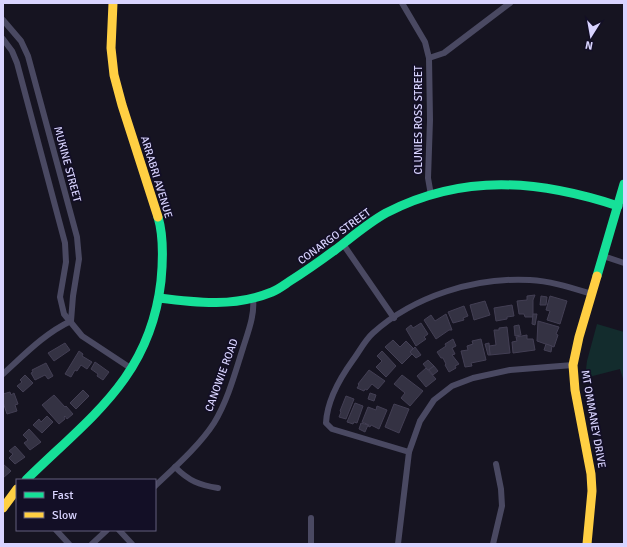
<svg xmlns="http://www.w3.org/2000/svg" width="627" height="547" font-family="Signika,sans-serif">
	<style>
		.green { fill: #132c2d }
		.building { fill: #343243; stroke: #433f54 }
		.lines { fill: none; stroke-linecap: round; stroke-linejoin: round }
		.street { stroke: #4a4962; stroke-width: 6 }
		.fast { stroke: #16e098; stroke-width: 9 }
		.slow { stroke: #ffcf43; stroke-width: 9 }
		.labels { text-anchor: middle; stroke-width: 3.5; stroke-linejoin: round; paint-order: stroke }
		.street-label { font-size: 11px; fill: #d9d4ff; stroke: #130f26 }
	</style>
	<rect width="100%" height="100%" fill="#161421"/>
	<path class="green" d="M597,324l27,8v50l-4,-13 -35,9 2,-17z"/>
	<g class="building">
		<path d="M535,295l-2,5v17h-8l-1,-3h-5l-2,-13 10,-1v-4z"/>
		<path d="M541,296l6,1 -1,8h-6z"/>
		<path d="M550,296l17,5 -7,23 -13,-4 3,-9 -4,-1z"/>
		<path d="M485,301l5,14 -16,5 -4,-15z"/>
		<path d="M512,305l2,11 -7,1v2l-11,2 -2,-13z"/>
		<path d="M464,306l4,10 -5,2 1,2 -11,3 -5,-11z"/>
		<path d="M446,314l6,16h-3l-13,9 -12,-19 7,-5 4,6z"/>
		<path d="M533,314h4l-2,11 -3,-1z"/>
		<path d="M538,321l21,6 -3,7 2,1 -4,12 -17,-6z"/>
		<path d="M421,323l7,11 -4,3 2,2 -10,7 -10,-17 5,-4 2,3z"/>
		<path d="M519,325l2,10 -6,1 -1,-10z"/>
		<path d="M507,327l3,26 -20,2 -1,-9 7,-1 -2,-15h5v-2z"/>
		<path d="M527,335v4h6l2,11 -22,3 -1,-11 5,-1 -1,-4z"/>
		<path d="M453,339l3,7 -4,2 3,6 -3,1 7,9 -4,2 1,2 -7,4 -4,-7 1,-1 -3,-6h-2l-4,-6 9,-6 -1,-2z"/>
		<path d="M481,339l5,21 -15,3 1,3 -7,1 -4,-16 7,-1 -1,-4 6,-2 -1,-3z"/>
		<path d="M393,340l7,7 6,-6 7,7 -3,4 2,2 -10,10 -17,-17z"/>
		<path d="M65,343l5,7 -16,11 -6,-8z"/>
		<path d="M489,343l1,12h-2l-3,-11z"/>
		<path d="M546,344l6,2 -1,6 -7,-2z"/>
		<path d="M415,347l6,8 -5,3 -6,-6z"/>
		<path d="M79,351l4,3 -1,2 10,6 -5,7 -6,-4 -4,6 -2,-1 -4,7 -6,-3z"/>
		<path d="M382,351l14,15 -10,11 -10,-10 6,-6 -5,-5z"/>
		<path d="M428,360l6,6 -6,4 -5,-6z"/>
		<path d="M95,362l14,10 -6,8 -6,-4 1,-2 -7,-5z"/>
		<path d="M46,363l7,13 -5,3 -3,-4 -10,5 -4,-7 2,-1 -1,-2z"/>
		<path d="M434,366l4,5 -5,4 -4,-5z"/>
		<path d="M426,368l10,11 -10,8 -9,-11z"/>
		<path d="M369,370l16,11 -7,8 -6,-5 -5,6 -2,-1 -1,2 -7,-3 2,-3 -1,-1z"/>
		<path d="M25,375l8,8 -10,9 -6,-6 5,-4 -2,-2z"/>
		<path d="M402,375l21,16 -13,15 -9,-8 4,-5 -11,-9z"/>
		<path d="M83,390l6,6 -13,13 -6,-6z"/>
		<path d="M10,392l1,3 3,-2 4,11 -3,1 2,6 -10,3 -4,-12v-8z"/>
		<path d="M370,393l6,2 -2,6 -6,-2z"/>
		<path d="M54,395l11,12 1,-1 7,8 -6,5 -2,-3 -1,1 1,2 -6,5 -17,-19z"/>
		<path d="M346,396l8,3 -8,20 -7,-2 2,-5 -1,-1z"/>
		<path d="M355,403l8,3 -6,17 -3,-1 -1,2 -6,-2z"/>
		<path d="M394,404l15,5 -10,24 -14,-6z"/>
		<path d="M377,406l10,4 -8,19 -8,-4 -1,2 -2,-1 1,-1 -7,-3 6,-15 8,3z"/>
		<path d="M47,416l6,6 -11,11 -9,-8 6,-6 2,3z"/>
		<path d="M361,423l7,2 -3,7 -6,-3z"/>
		<path d="M29,429l12,13 -11,8 -6,-7 4,-3 -5,-5z"/>
		<path d="M15,446l10,11 -10,7 -6,-6 4,-4 -4,-3z"/>
		<path d="M3,464l8,7 -8,7z"/>
	</g>
	<g class="lines">
		<g class="street">
			<path d="M402,3l23,39 4,16 1,62 -2,58 3,17"/>
			<path d="M3,20l18,21 7,15 49,181 2,22 -6,37 -2,25"/>
			<path d="M3,39l9,12 5,12 48,180 1,19 -6,35 4,17 18,22 50,33"/>
			<path d="M429,58l15,-5 66,-50"/>
			<path d="M343,244l51,74"/>
			<path d="M603,256l21,7"/>
			<path d="M3,374c21,-19 42,-41 68,-53"/>
			<path d="M409,452l-77,-23 -6,-6c1,-22 14,-45 27,-63 6,-8 12,-20 20,-27 41,-37 102,-56 157,-53 21,1 42,8 62,14"/>
			<path d="M175,467c14,14 24,18 43,21"/>
			<path d="M155,486c19,-18 45,-41 59,-63 14,-23 21,-50 29,-75 5,-16 12,-33 10,-50"/>
			<path d="M56,530l13,14"/>
			<path d="M119,530l13,14"/>
			<path d="M92,544l15,-14"/>
			<path d="M311,544v-26"/>
			<path d="M398,544l11,-92 11,-31 14,-21 18,-14 21,-8 37,-8 63,-5"/>
			<path d="M493,544l9,-38 -1,-17 -5,-25"/>
		</g>
		<g class="fast">
			<path d="M597,276l27,-92"/>
			<path d="M159,298c39,5 76,9 113,-6 7,-3 12,-7 18,-11 16,-10 30,-20 45,-31 17,-13 33,-27 51,-37 77,-40 153,-33 232,-7"/>
			<path d="M26,480c64,-63 124,-102 135,-199 2,-21 3,-44 -3,-64"/>
		</g>
		<g class="slow">
			<path d="M113,3l-2,45 3,27 8,30 36,112"/>
			<path d="M3,508l14,-19"/>
			<path d="M587,544l5,-53 -1,-17 -16,-84 -2,-25 6,-28 18,-61"/>
		</g>
	</g>
	<g class="labels">
		<g class="street-label">
			<text transform="translate(418 120) rotate(-90)" y="4">CLUNIES ROSS STREET</text>
			<text transform="translate(68 164) rotate(75)" y="4">MUKINE STREET</text>
			<text transform="translate(157 177) rotate(73)" y="4">ARRABRI AVENUE</text>
			<text transform="translate(334 236) rotate(-36)" y="4">CONARGO STREET</text>
			<text transform="translate(221 375) rotate(-70)" y="4">CANOWIE ROAD</text>
			<text transform="translate(594 419) rotate(80)" y="4">MT OMMANEY DRIVE</text>
		</g>
	</g>
	<rect width="627" height="547" fill="none" stroke="#d9d4ff" stroke-width="8"/>
	<rect x="16" y="479" width="140" height="52" fill="#130f26" stroke="#625e7d"/>
	<rect x="24" y="492" width="20" height="6" fill="#16e098" stroke="#625e7d"/>
	<text x="52" y="499" font-size="12" fill="#d9d4ff">Fast</text>
	<rect x="24" y="512" width="20" height="6" fill="#ffcf43" stroke="#625e7d"/>
	<text x="52" y="519" font-size="12" fill="#d9d4ff">Slow</text>
	<g transform="translate(591 36) rotate(191)" stroke="#130f26" stroke-width="3" paint-order="stroke">
	<path d="M0-3L7 15L0 10L-7 15Z" fill="#d9d4ff"/>
	<text y="-6" font-size="11" font-weight="bold" text-anchor="middle" fill="#d9d4ff">N</text>
	</g>
</svg>
